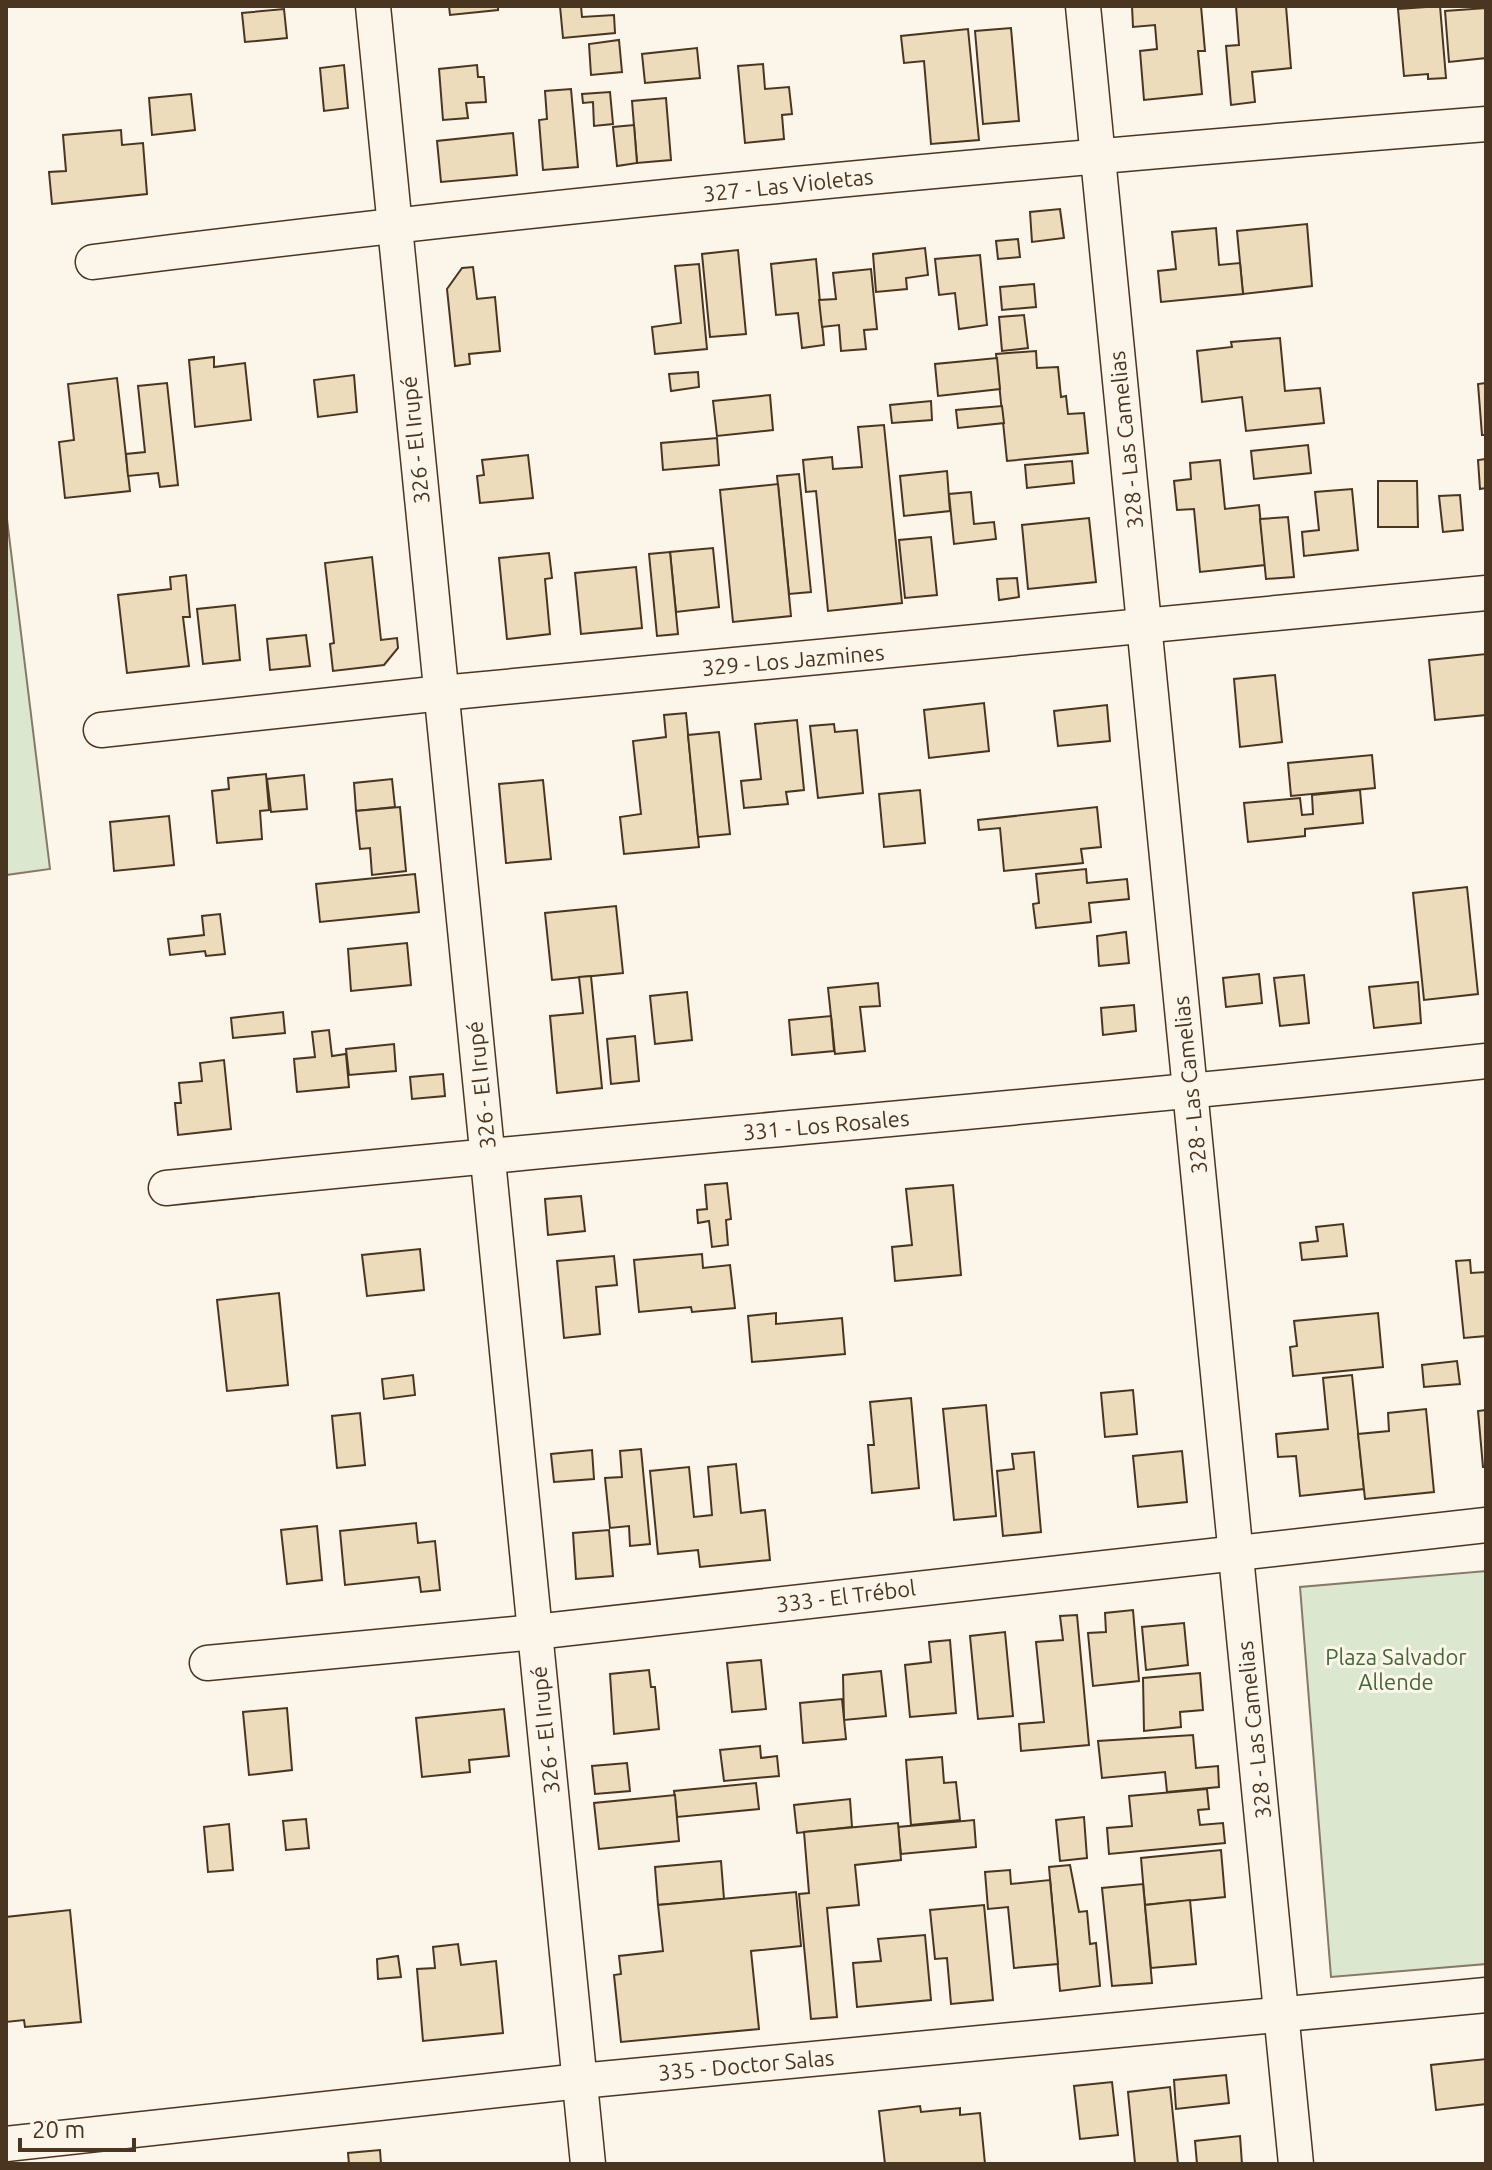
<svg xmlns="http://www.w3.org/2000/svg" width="1492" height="2170" font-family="Ubuntu,sans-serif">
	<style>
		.green { fill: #dce7d0; stroke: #887966; stroke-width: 2 }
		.building { fill: #ecdcbc; stroke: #4a3520; stroke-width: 2 }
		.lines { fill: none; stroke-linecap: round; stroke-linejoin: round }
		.street-casing { stroke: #4a3520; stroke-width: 37 }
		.street { stroke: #fbf6e9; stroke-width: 34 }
		.labels { text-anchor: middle; stroke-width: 6; stroke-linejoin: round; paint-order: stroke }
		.street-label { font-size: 22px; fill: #4a3520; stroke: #fbf6e9 }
		.park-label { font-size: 22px; fill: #436837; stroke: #fbf6e9 }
	</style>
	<rect width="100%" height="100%" fill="#fbf6e9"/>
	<g class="green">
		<path d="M6,511l44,358 -44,6z"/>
		<path d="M1486,1571v393l-155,13 -31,-390z"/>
	</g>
	<g class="building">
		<path d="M449,6h49v4l-48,5z"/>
		<path d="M560,6h21l1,11 32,-2 1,18 -52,5z"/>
		<path d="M1132,6h69l4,45h-7l4,43 -58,6 -4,-49 17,-2 -2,-24 -22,2z"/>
		<path d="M1236,6h50l5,62 -39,4 3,30 -24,3 -5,-59 13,-1z"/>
		<path d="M1440,6l6,72 -18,1v-5l-24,2 -6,-67z"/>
		<path d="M1486,8v50l-37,4 -4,-51z"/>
		<path d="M284,9l3,29 -42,4 -3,-29z"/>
		<path d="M1011,28l8,93 -36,3 -8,-93z"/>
		<path d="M968,29l11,111 -48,4 -7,-83 -20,2 -3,-27z"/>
		<path d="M619,40l3,32 -31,3 -2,-31z"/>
		<path d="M697,48l3,30 -55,5 -3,-29z"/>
		<path d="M763,64l2,25 24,-2 3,27 -10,1 2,24 -39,4 -7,-77z"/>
		<path d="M344,65l4,43 -24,3 -4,-43z"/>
		<path d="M477,65l1,12h6l2,25 -20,1 2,15 -25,2 -4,-51z"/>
		<path d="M571,89l7,78 -35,3 -4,-50 8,-1 -2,-28z"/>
		<path d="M610,92l3,32 -19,2 -1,-24 -10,1 -1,-9z"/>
		<path d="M191,94l4,36 -43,5 -3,-37z"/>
		<path d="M666,98l5,62 -34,3 -5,-62z"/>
		<path d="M634,125l3,38 -20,3 -4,-39z"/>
		<path d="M121,130l1,15 21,-2 4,51 -95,10 -3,-32 17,-1 -3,-36z"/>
		<path d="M513,133l4,42 -76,7 -4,-41z"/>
		<path d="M1060,209l4,29 -32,4 -2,-30z"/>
		<path d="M1307,224l5,62 -69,8 -6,-63z"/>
		<path d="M1216,228l3,37 21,-2 3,31 -82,8 -3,-31 18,-2 -4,-37z"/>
		<path d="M1018,239l2,18 -22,2 -2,-18z"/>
		<path d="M925,248l3,27 -22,3 1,11 -31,3 -3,-38z"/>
		<path d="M738,250l8,84 -36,3 -8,-83z"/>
		<path d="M980,255l7,70 -28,4 -4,-36 -16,2 -4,-36z"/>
		<path d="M816,259l8,86 -22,3 -4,-35 -22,2 -5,-51z"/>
		<path d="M699,264l8,85 -52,5 -3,-27 29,-4 -6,-57z"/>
		<path d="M473,267l4,32 18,-2 5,54 -31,3 1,10 -15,2 -8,-77 15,-21z"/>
		<path d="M871,269l6,60 -13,1 2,19 -25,2 -2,-26 -17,2 -3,-27 17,-1 -3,-26z"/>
		<path d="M1034,284l2,23 -34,3 -2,-23z"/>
		<path d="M1024,315l4,33 -26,3 -3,-34z"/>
		<path d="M1280,338l5,53 35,-3 4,35 -78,8 -4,-34 -40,5 -5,-51 35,-4 -1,-5z"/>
		<path d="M1036,351l1,17 21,-1 3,30 5,-1 2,18 16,-1 4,40 -81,8 -11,-107z"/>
		<path d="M214,357v10l31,-4 6,57 -56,7 -6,-67z"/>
		<path d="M997,358l3,31 -62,7 -3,-32z"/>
		<path d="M698,372l1,15 -28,4 -2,-17z"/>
		<path d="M354,375l3,37 -39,5 -4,-37z"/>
		<path d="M117,378l13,113 -65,7 -6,-56 15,-2 -6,-56z"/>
		<path d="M167,383l11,102 -18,2 -2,-14 -30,3 -2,-22 19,-2 -7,-66z"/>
		<path d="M1486,383v52h-4l-4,-51z"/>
		<path d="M770,395l3,35 -56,6 -4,-35z"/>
		<path d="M931,401l1,19 -40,3 -2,-18z"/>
		<path d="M1002,406l2,17 -46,5 -2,-18z"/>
		<path d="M884,425l18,178 -74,8 -12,-120 -10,1 -3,-32 29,-3 1,12 29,-2 -4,-40z"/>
		<path d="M717,438l2,27 -56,5 -2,-27z"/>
		<path d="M1308,445l3,28 -57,6 -3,-28z"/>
		<path d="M528,455l5,43 -53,5 -3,-27 7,-1 -2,-15z"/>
		<path d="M1486,459v29l-6,1 -2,-29z"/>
		<path d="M1220,460l5,49 34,-4 6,60 -65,7 -6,-63 -17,1 -3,-29 17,-2 -1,-16z"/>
		<path d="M1072,461l2,22 -47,5 -2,-23z"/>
		<path d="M947,471l3,40 -46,5 -4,-40z"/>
		<path d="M799,474l12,118 -22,2 -12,-118z"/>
		<path d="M1378,481h39l1,46h-40z"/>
		<path d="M778,484l13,132 -58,6 -13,-132z"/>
		<path d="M1352,489l6,61 -54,6 -2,-24 17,-2 -4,-38z"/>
		<path d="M971,492l3,32 20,-2 2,17 -42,5 -5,-50z"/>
		<path d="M1460,495l3,35 -20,2 -4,-36z"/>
		<path d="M1288,517l6,60 -28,2 -6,-60z"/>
		<path d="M1089,518l7,64 -68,7 -6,-64z"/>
		<path d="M931,537l6,58 -32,3 -6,-58z"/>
		<path d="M713,548l6,59 -43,5 -6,-60z"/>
		<path d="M670,552l8,82 -21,2 -8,-82z"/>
		<path d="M549,553l3,25 -7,1 5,55 -43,5 -8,-81z"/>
		<path d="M372,557l9,83 16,-2 1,10 -14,17 -51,6 -3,-27 4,-1 -9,-80z"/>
		<path d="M636,567l6,61 -61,6 -6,-61z"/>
		<path d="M186,575l4,42h-7l6,49 -62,7 -9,-78 53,-6 -1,-12z"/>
		<path d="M1017,578l2,19 -20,3 -2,-21z"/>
		<path d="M235,605l5,55 -37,4 -6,-55z"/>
		<path d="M306,635l4,31 -40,4 -3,-31z"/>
		<path d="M1486,654v61l-51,5 -6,-60z"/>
		<path d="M1275,675l7,67 -42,5 -6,-68z"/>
		<path d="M984,703l5,48 -60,7 -5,-48z"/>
		<path d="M1107,705l3,36 -52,5 -4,-35z"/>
		<path d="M686,713l13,134 -75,7 -4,-37 21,-3 -8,-73 33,-4 -2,-22z"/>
		<path d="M797,720l7,70 -18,2 2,12 -44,4 -3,-27 20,-2 -6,-55z"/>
		<path d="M834,724l1,8 22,-2 6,63 -45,5 -8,-72z"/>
		<path d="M719,732l11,102 -32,3 -10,-102z"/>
		<path d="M1372,755l3,33 -84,8 -3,-33z"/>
		<path d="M266,774l3,36 -9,1 2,28 -45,4 -5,-52 17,-2 -1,-11z"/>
		<path d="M304,775l3,34 -36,3 -4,-33z"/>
		<path d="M392,779l3,28 -39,4 -2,-28z"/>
		<path d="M543,780l8,79 -45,4 -7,-79z"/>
		<path d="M920,790l5,53 -41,4 -5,-53z"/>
		<path d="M1360,790l3,33 -58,6v7l-57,6 -4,-39 56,-5 2,17 11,-1 -1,-19z"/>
		<path d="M400,807l6,64 -34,4 -2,-27 -10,1 -4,-38z"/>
		<path d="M1097,807l4,40 -20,2 2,14 -79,8 -4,-43 -21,2 -1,-10z"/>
		<path d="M169,816l5,49 -60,6 -4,-49z"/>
		<path d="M1086,869l1,14 40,-4 2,20 -40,4 2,19 -55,6 -3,-24 6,-1 -3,-29z"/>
		<path d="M415,874l4,38 -99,10 -4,-38z"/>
		<path d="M1467,887l11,107 -54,6 -11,-107z"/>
		<path d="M616,906l7,67 -71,7 -7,-67z"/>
		<path d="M220,914l5,40 -19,2 -1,-5 -35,4 -2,-16 36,-4 -2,-19z"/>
		<path d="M1126,932l3,31 -30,3 -2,-30z"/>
		<path d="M407,943l4,42 -60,6 -3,-42z"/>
		<path d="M1259,974l3,29 -36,4 -3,-29z"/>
		<path d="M1304,975l5,48 -29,3 -6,-48z"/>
		<path d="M591,976l11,112 -45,5 -7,-77 33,-3 -4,-36z"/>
		<path d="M1418,982l3,41 -47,5 -5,-41z"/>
		<path d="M878,983l2,23 -20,1 5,44 -30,3 -7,-66z"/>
		<path d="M687,992l5,48 -37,4 -5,-48z"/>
		<path d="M1134,1005l2,26 -33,4 -2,-27z"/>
		<path d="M283,1012l2,21 -52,5 -2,-20z"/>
		<path d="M831,1016l3,35 -42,4 -3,-35z"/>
		<path d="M329,1030l3,26 14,-2 3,33 -52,5 -3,-33 21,-2 -3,-25z"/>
		<path d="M635,1036l4,45 -28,3 -4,-45z"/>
		<path d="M394,1044l2,27 -47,4 -3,-26z"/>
		<path d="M224,1060l7,69 -53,6 -3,-32h6l-2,-20 23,-2 -2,-18z"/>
		<path d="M443,1074l2,22 -33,3 -2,-22z"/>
		<path d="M727,1183l4,36 -5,1 2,25 -16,2 -3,-26 -11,2 -1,-13 10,-1 -2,-24z"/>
		<path d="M953,1185l8,90 -66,6 -3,-34 20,-2 -6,-56z"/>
		<path d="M581,1196l4,35 -37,4 -3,-36z"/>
		<path d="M1343,1224l4,32 -45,4 -2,-17 18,-2 -2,-14z"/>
		<path d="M420,1249l4,41 -57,6 -5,-41z"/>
		<path d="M702,1254l1,14 27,-3 5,43 -43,4 -1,-5 -52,5 -5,-52z"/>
		<path d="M614,1256l3,29 -21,2 4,47 -36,4 -7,-77z"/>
		<path d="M1470,1260l1,13 15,-1v64l-22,2 -8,-77z"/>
		<path d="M279,1293l9,92 -61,6 -10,-91z"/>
		<path d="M776,1313v11l66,-6 3,36 -93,8 -4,-46z"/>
		<path d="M1378,1313l5,54 -90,9 -3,-29 7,-1 -3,-25z"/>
		<path d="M1457,1361l3,23 -36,3 -2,-22z"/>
		<path d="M413,1375l2,20 -31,4 -2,-20z"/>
		<path d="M1352,1375l12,114 -64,7 -4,-40 -18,1 -2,-23 52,-5 -5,-51z"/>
		<path d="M1133,1390l4,44 -32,3 -4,-44z"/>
		<path d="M911,1398l8,90 -47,5 -4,-48h6l-4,-43z"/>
		<path d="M986,1405l10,111 -42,4 -11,-111z"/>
		<path d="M1426,1409l8,83 -69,7 -7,-65 31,-3 -1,-18z"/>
		<path d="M1486,1410v57h-3l-5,-56z"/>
		<path d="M360,1413l5,52 -28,3 -5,-52z"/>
		<path d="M641,1449l9,95 -20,2 -1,-20 -19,2 -5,-50 17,-1 -2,-26z"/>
		<path d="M592,1450l2,29 -40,3 -3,-28z"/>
		<path d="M1182,1451l5,51 -49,5 -5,-51z"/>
		<path d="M1034,1452l7,80 -38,4 -6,-65 17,-2 -2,-15z"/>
		<path d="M736,1464l5,49 24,-3 5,50 -70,7 -2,-17 -40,4 -8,-83 39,-4 5,50 18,-2 -4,-48z"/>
		<path d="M416,1523l2,20 17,-2 5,49 -19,2 -2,-15 -74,8 -5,-54z"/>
		<path d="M317,1526l5,54 -35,4 -6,-54z"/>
		<path d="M609,1530l4,46 -37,3 -3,-46z"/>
		<path d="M1133,1610l6,71 -46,5 -5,-53 18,-1 -1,-19z"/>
		<path d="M1077,1615l12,130 -68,6 -2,-27 25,-2 -8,-80 27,-2 -3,-24z"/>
		<path d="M1184,1623l4,42 -42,5 -4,-43z"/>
		<path d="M1005,1632l8,84 -35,3 -8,-83z"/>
		<path d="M950,1640l6,73 -46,4 -5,-52 26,-3 -2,-20z"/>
		<path d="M761,1660l5,49 -34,3 -5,-49z"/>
		<path d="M649,1670l2,17h4l4,42 -45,5 -4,-60z"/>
		<path d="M881,1671l5,45 -42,4 -1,-45z"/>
		<path d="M1200,1673l3,37 -23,2 1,15 -37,4 -1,-53z"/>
		<path d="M842,1699l4,40 -43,4 -3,-40z"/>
		<path d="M287,1708l5,62 -43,5 -6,-63z"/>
		<path d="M504,1709l5,47 -40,4 1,12 -48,5 -6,-59z"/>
		<path d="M1193,1735l3,33 22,-2 1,21 -52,5 -2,-20 -63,6 -4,-37z"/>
		<path d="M760,1746l1,12 16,-2 2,20 -55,5 -4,-31z"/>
		<path d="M942,1757l2,26 12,-1 4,38 -49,5 -5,-65z"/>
		<path d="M627,1763l3,28 -35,3 -3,-28z"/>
		<path d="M756,1783l3,26 -82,8 -3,-26z"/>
		<path d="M1207,1789l2,20 -11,1 2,15 23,-2 2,20 -116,11 -2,-26 25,-2 -3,-30z"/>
		<path d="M675,1795l4,46 -80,8 -5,-46z"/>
		<path d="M850,1799l2,28 -55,6 -3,-28z"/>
		<path d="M1084,1817l3,41 -27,3 -4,-41z"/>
		<path d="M306,1819l3,29 -23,2 -3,-29z"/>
		<path d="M974,1820l2,27 -75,7 -3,-27z"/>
		<path d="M898,1823l3,37 -46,5 4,40 -32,3 10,109 -26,2 -12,-125 10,-1 -5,-61z"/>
		<path d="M229,1824l4,46 -25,2 -4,-45z"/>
		<path d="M1221,1850l4,47 -80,8 -4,-47z"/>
		<path d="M721,1861l3,38 -66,6 -3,-38z"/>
		<path d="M1070,1865l9,47 8,-1 3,33 6,-1 4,43 -40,5 -11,-124z"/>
		<path d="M1010,1870l1,14 39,-4 8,84 -44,4 -6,-61 -20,2 -3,-37z"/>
		<path d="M1143,1884l9,99 -40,3 -10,-98z"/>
		<path d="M796,1892l5,54 -50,5 8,78 -138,13 -7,-67 7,-1 -2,-18 44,-5 -5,-46z"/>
		<path d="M1190,1900l6,64 -45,4 -6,-63z"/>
		<path d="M984,1905l9,95 -42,4 -4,-46 -12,1 -5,-49z"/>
		<path d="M70,1910l11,112 -56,5 -1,-7 -18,2v-105z"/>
		<path d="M925,1935l6,65 -74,7 -4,-44 28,-2 -3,-22z"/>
		<path d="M458,1944l3,21 35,-4 7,72 -80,8 -6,-72 18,-1 -2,-21z"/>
		<path d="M398,1956l3,21 -23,2 -1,-20z"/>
		<path d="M1486,2059v45l-50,6 -5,-45z"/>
		<path d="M1226,2075l3,28 -53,6 -2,-29z"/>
		<path d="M1112,2082l6,53 -38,4 -6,-53z"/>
		<path d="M1170,2087l8,77 -43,-1 -7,-71z"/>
		<path d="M920,2106l1,6 39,-4v7l20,-2 5,51h-100l-6,-53z"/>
		<path d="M1240,2136l2,28h-45l-2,-23z"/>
		<path d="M380,2150l1,14h-32l-1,-11z"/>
	</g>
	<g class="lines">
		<defs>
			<g id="street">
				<path d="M373,6l215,2158"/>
				<path d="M1083,6l213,2158"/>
				<path d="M93,262c463,-59 928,-101 1393,-138"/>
				<path d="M101,730l341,-37 1044,-100"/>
				<path d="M166,1188c439,-46 880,-80 1320,-127"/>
				<path d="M207,1663l328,-31 951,-107"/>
				<path d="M6,2144l574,-63 906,-86"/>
			</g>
		</defs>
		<use href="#street" class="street-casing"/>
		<use href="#street" class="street"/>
	</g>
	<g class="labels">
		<g class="street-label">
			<text transform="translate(788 185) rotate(-6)" y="8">327 - Las Violetas</text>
			<text transform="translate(415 440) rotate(-96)" y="8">326 - El Irupé</text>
			<text transform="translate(1126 440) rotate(-96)" y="8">328 - Las Camelias</text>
			<text transform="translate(793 660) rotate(-5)" y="8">329 - Los Jazmines</text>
			<text transform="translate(481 1085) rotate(-96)" y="8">326 - El Irupé</text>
			<text transform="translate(1190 1085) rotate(-96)" y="8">328 - Las Camelias</text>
			<text transform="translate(826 1125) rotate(-5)" y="8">331 - Los Rosales</text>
			<text transform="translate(846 1596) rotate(-7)" y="8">333 - El Trébol</text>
			<text transform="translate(545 1730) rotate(-96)" y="8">326 - El Irupé</text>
			<text transform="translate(1254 1730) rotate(-96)" y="8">328 - Las Camelias</text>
			<text transform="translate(746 2065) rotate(-5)" y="8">335 - Doctor Salas</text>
		</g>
		<g class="park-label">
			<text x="1396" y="1665">Plaza Salvador<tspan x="1396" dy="25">Allende</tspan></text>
		</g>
	</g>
	<rect width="1492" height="2170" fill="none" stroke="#4a3520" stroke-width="16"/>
	<path d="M20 2138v12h114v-12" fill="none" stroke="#4a3520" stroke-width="4"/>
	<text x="32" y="2138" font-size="24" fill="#4a3520" stroke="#fbf6e9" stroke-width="6" paint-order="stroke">20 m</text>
</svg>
